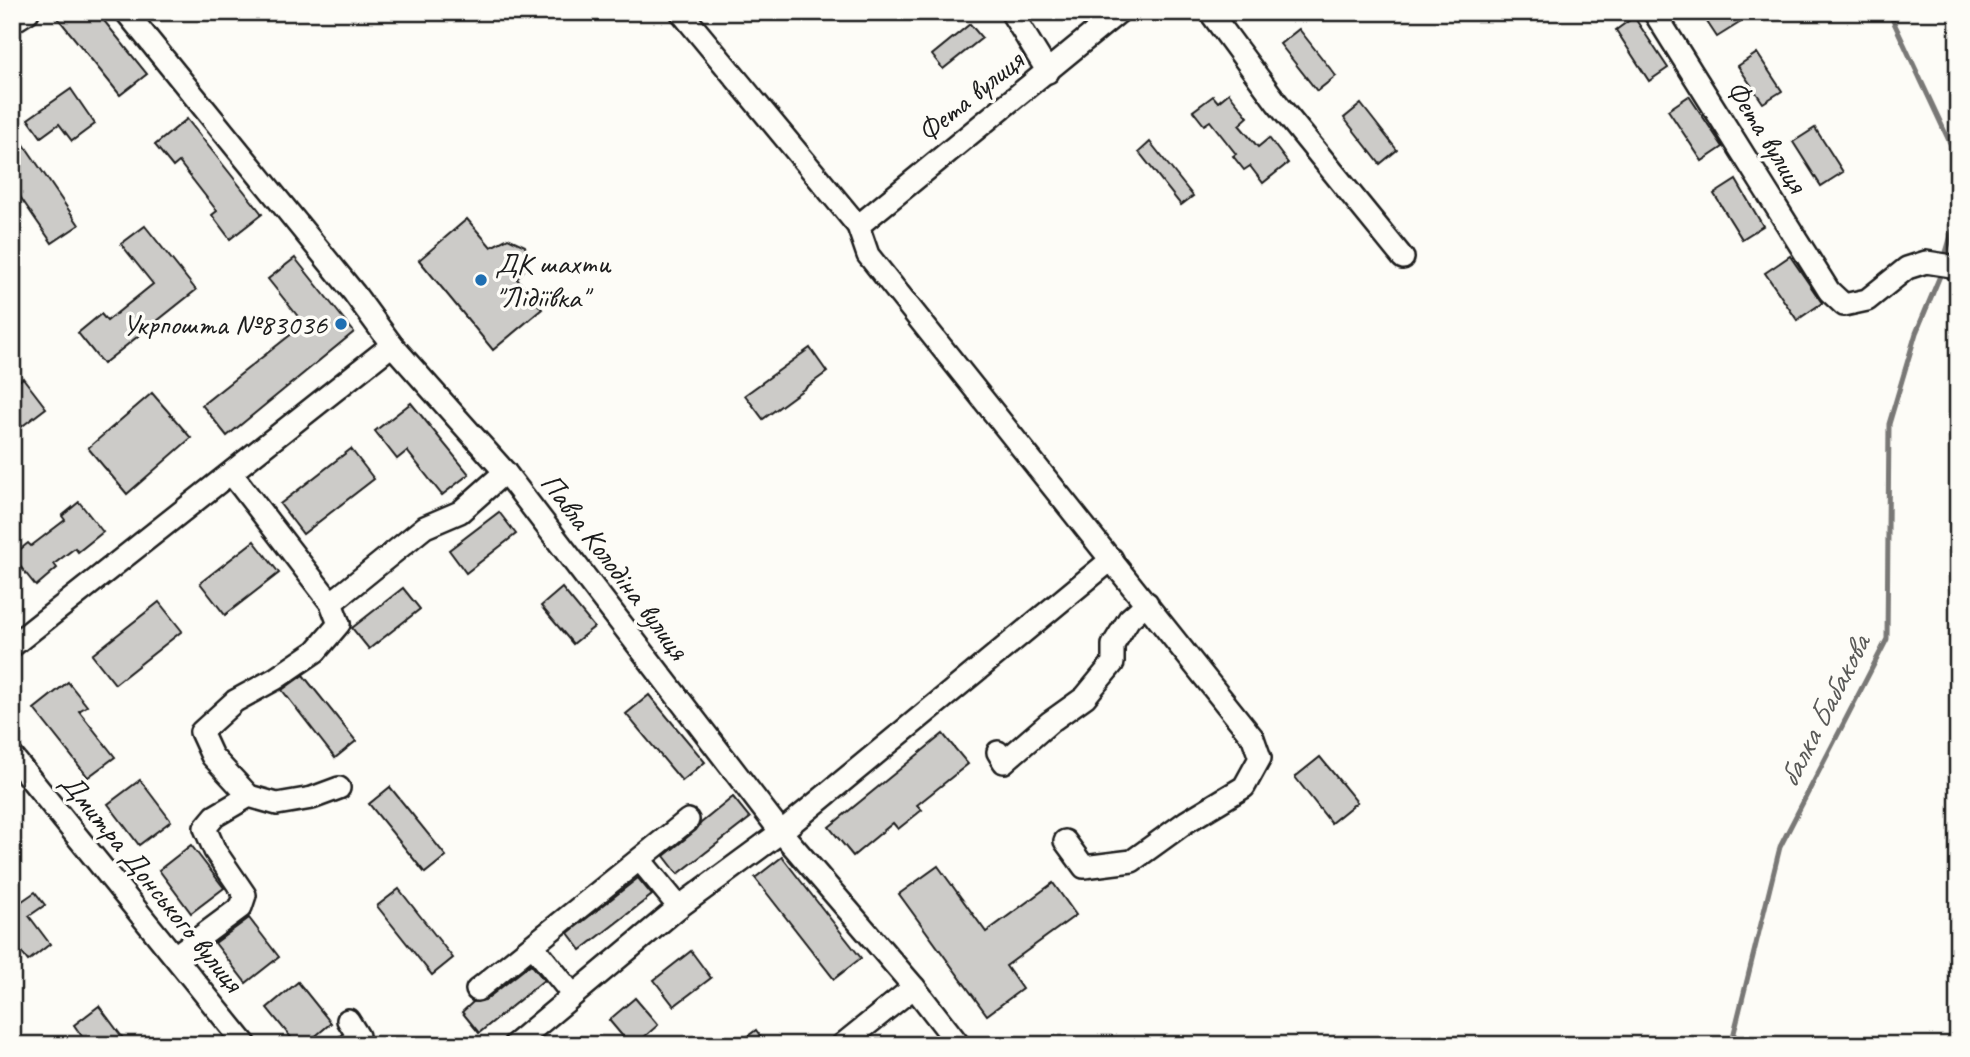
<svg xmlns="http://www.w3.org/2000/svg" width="1970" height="1057" font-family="Caveat,sans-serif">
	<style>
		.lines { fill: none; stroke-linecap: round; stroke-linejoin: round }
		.stream { stroke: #797876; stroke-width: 5 }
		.building { fill: #cccbc8; stroke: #1c1c1c; stroke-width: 2 }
		.minor-casing { stroke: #1c1c1c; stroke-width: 26 }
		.minor { stroke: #fdfcf7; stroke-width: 21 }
		.poi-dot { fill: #1f6fb2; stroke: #fdfcf7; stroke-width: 2.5 }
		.labels { text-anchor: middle; stroke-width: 7; stroke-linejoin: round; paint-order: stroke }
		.street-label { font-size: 30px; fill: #1c1c1c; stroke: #fdfcf7 }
		.poi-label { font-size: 30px; fill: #1c1c1c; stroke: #fdfcf7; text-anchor: start }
		.water-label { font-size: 32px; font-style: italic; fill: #5a5a58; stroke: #fdfcf7 }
	</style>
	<rect width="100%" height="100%" fill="#fdfcf7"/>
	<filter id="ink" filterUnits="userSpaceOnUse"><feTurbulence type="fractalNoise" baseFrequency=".0143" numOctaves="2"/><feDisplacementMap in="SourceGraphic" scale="14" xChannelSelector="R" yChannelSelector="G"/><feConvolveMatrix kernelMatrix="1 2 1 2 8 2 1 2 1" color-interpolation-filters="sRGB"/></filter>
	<g filter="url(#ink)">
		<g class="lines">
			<g class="stream">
				<path d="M1889,12l69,148"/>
				<path d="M1945,256l13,-44"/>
				<path d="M1731,1045l49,-198 107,-208 2,-215 27,-91 26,-62"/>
			</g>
		</g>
		<g class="building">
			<path d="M53,12h44l50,62 -27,21z"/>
			<path d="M1706,12h28l7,10 -24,15 -10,-15 3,-3z"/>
			<path d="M1634,17l34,51 -19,13 -33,-51z"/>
			<path d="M970,24l12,14 -39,31 -11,-14z"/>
			<path d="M1299,29l37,47 -19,15 -37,-47z"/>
			<path d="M1757,53l25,38 -19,12 -25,-37z"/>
			<path d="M71,89l24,35 -23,17 -13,-17 -18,13 -13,-18z"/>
			<path d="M1229,93l19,24 -9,8 19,22 11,-9 19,25 -25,20 -13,-17 -6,4 -11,-14 3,-2 -26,-33 -6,4 -11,-14 20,-15 5,6z"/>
			<path d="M1689,96l34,51 -21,14 -34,-51z"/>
			<path d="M1361,104l36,46 -17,14 -36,-46z"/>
			<path d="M187,119l75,95 -32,25 -18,-24 5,-4 -38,-49 -6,5 -18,-22z"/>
			<path d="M12,127l67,98 -27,18 -40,-58z"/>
			<path d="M1815,128l28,44 -22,14 -28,-44z"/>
			<path d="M1150,142l43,54 -12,9 -42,-53z"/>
			<path d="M1736,180l27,46 -21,13 -28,-45z"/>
			<path d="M467,219l24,28 17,-9 17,8 4,18 -12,15 25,30 -49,41 -74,-90z"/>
			<path d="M145,226l51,64 -93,74 -25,-31 23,-19 6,7 46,-37 -32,-40z"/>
			<path d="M1790,256l32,47 -25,17 -32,-47z"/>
			<path d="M295,258l59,74 -127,104 -25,-31 102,-81 -36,-45z"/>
			<path d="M810,348l17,24 -64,47 -18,-24z"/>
			<path d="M23,378l23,30 -34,26v-48z"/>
			<path d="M152,393l39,45 -64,56 -39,-46z"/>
			<path d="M411,403l58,71 -27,21 -35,-44 -10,8 -22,-28z"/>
			<path d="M351,449l23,30 -71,55 -23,-30z"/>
			<path d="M79,502l24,30 -25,20 -3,-4 -21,16 3,4 -21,18 -24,-30 16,-13 3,3 34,-26 -3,-4z"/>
			<path d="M499,512l17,22 -50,39 -17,-23z"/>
			<path d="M254,541l25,32 -54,42 -25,-32z"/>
			<path d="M403,588l17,21 -51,40 -17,-21z"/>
			<path d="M562,588l32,39 -21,17 -32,-38z"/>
			<path d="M159,602l23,29 -67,53 -23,-29z"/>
			<path d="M303,675l53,66 -21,17 -53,-68z"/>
			<path d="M68,682l19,24 -8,5 36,46 -27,20 -54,-68z"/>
			<path d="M649,695l56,67 -23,19 -56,-67z"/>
			<path d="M943,734l25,30 -51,41 5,5 -24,19 -5,-6 -40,33 -24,-29z"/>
			<path d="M1320,757l37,45 -26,21 -36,-46z"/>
			<path d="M140,780l31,41 -32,24 -31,-41z"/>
			<path d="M390,787l56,69 -21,17 -56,-69z"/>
			<path d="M733,797l17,21 -72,56 -14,-18 32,-26 5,-7z"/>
			<path d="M191,845l33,43 -33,25 -32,-43z"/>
			<path d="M782,857l79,101 -27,21 -79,-101z"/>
			<path d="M938,866l48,66 67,-49 23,32 -70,51 16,23 -35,26 -88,-121z"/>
			<path d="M638,878l14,17 -71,55 -13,-17z"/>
			<path d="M399,889l54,69 -21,17 -55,-69z"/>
			<path d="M35,892l10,13 -16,11 21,28 -22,17 -16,-21v-32z"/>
			<path d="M249,918l30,39 -33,26 -31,-40z"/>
			<path d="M691,951l20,27 -37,28 -20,-26z"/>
			<path d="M531,964l13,16 -65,53 -17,-21 11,-10 12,-2z"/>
			<path d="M298,982l33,41 -26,22h-8l-30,-37z"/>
			<path d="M635,998l23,27 -23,20h-5l-21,-25z"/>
			<path d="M99,1006l29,39h-40l-14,-20z"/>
			<path d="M756,1030l11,15h-31z"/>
		</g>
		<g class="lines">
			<defs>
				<g id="minor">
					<path d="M126,12l228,281 38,52 113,127 276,360 133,155 45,58"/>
					<path d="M681,12l177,214 10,29 385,483 7,20 -16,29 -58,35 -54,39 -48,6 -19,-26"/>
					<path d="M1011,12l37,60"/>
					<path d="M1210,12l67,91 126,155"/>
					<path d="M1654,12l175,279 15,14 23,-5 40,-32 19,-6 26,4 6,5"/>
					<path d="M12,22l16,-10"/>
					<path d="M858,226l261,-214"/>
					<path d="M231,473l100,130 8,21 -23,27 -41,28 -40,22 -34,31 11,24 37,40 28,8 35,-6 27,-10"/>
					<path d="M331,603l94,-76 35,-15 45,-40"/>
					<path d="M12,646l380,-301"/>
					<path d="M998,752l6,10 46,-40 35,-25 28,-34v-18l16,-26 18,-16"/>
					<path d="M12,756l234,289"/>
					<path d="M640,860l39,47"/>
					<path d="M533,946l40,49"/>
					<path d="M175,956l66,-49 4,-12 -30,-44 -10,-23 10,-12 34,-20"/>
					<path d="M477,990l211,-170"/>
					<path d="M348,1045l10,-9 -10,-16"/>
					<path d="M514,1045l165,-138 102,-75 331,-273"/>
					<path d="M842,1045l72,-58"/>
				</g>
			</defs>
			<use href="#minor" class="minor-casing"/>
			<use href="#minor" class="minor"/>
		</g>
	</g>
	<g class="poi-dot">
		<circle cx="481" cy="280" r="7"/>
		<circle cx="341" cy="324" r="7"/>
	</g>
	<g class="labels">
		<g class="street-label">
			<text transform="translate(970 96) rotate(-39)" y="10">Фета вулиця</text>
			<text transform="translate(1767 136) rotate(58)" y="10">Фета вулиця</text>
			<text transform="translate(615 566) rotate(53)" y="10">Павла Колодіна вулиця</text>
			<text transform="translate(152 882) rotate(51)" y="10">Дмитра Донського вулиця</text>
		</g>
		<g class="poi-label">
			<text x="495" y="273">ДК шахти<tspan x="495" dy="34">"Лідіївка"</tspan></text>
			<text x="327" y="334" text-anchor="end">Укрпошта №83036</text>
		</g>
		<g class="water-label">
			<text transform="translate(1823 711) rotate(-63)" y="11">балка Бабакова</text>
		</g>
	</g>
	<rect width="1970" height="1057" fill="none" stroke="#fdfcf7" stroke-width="42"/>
	<rect x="21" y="21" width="1928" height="1015" fill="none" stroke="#1c1c1c" stroke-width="2.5" filter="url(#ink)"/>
</svg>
